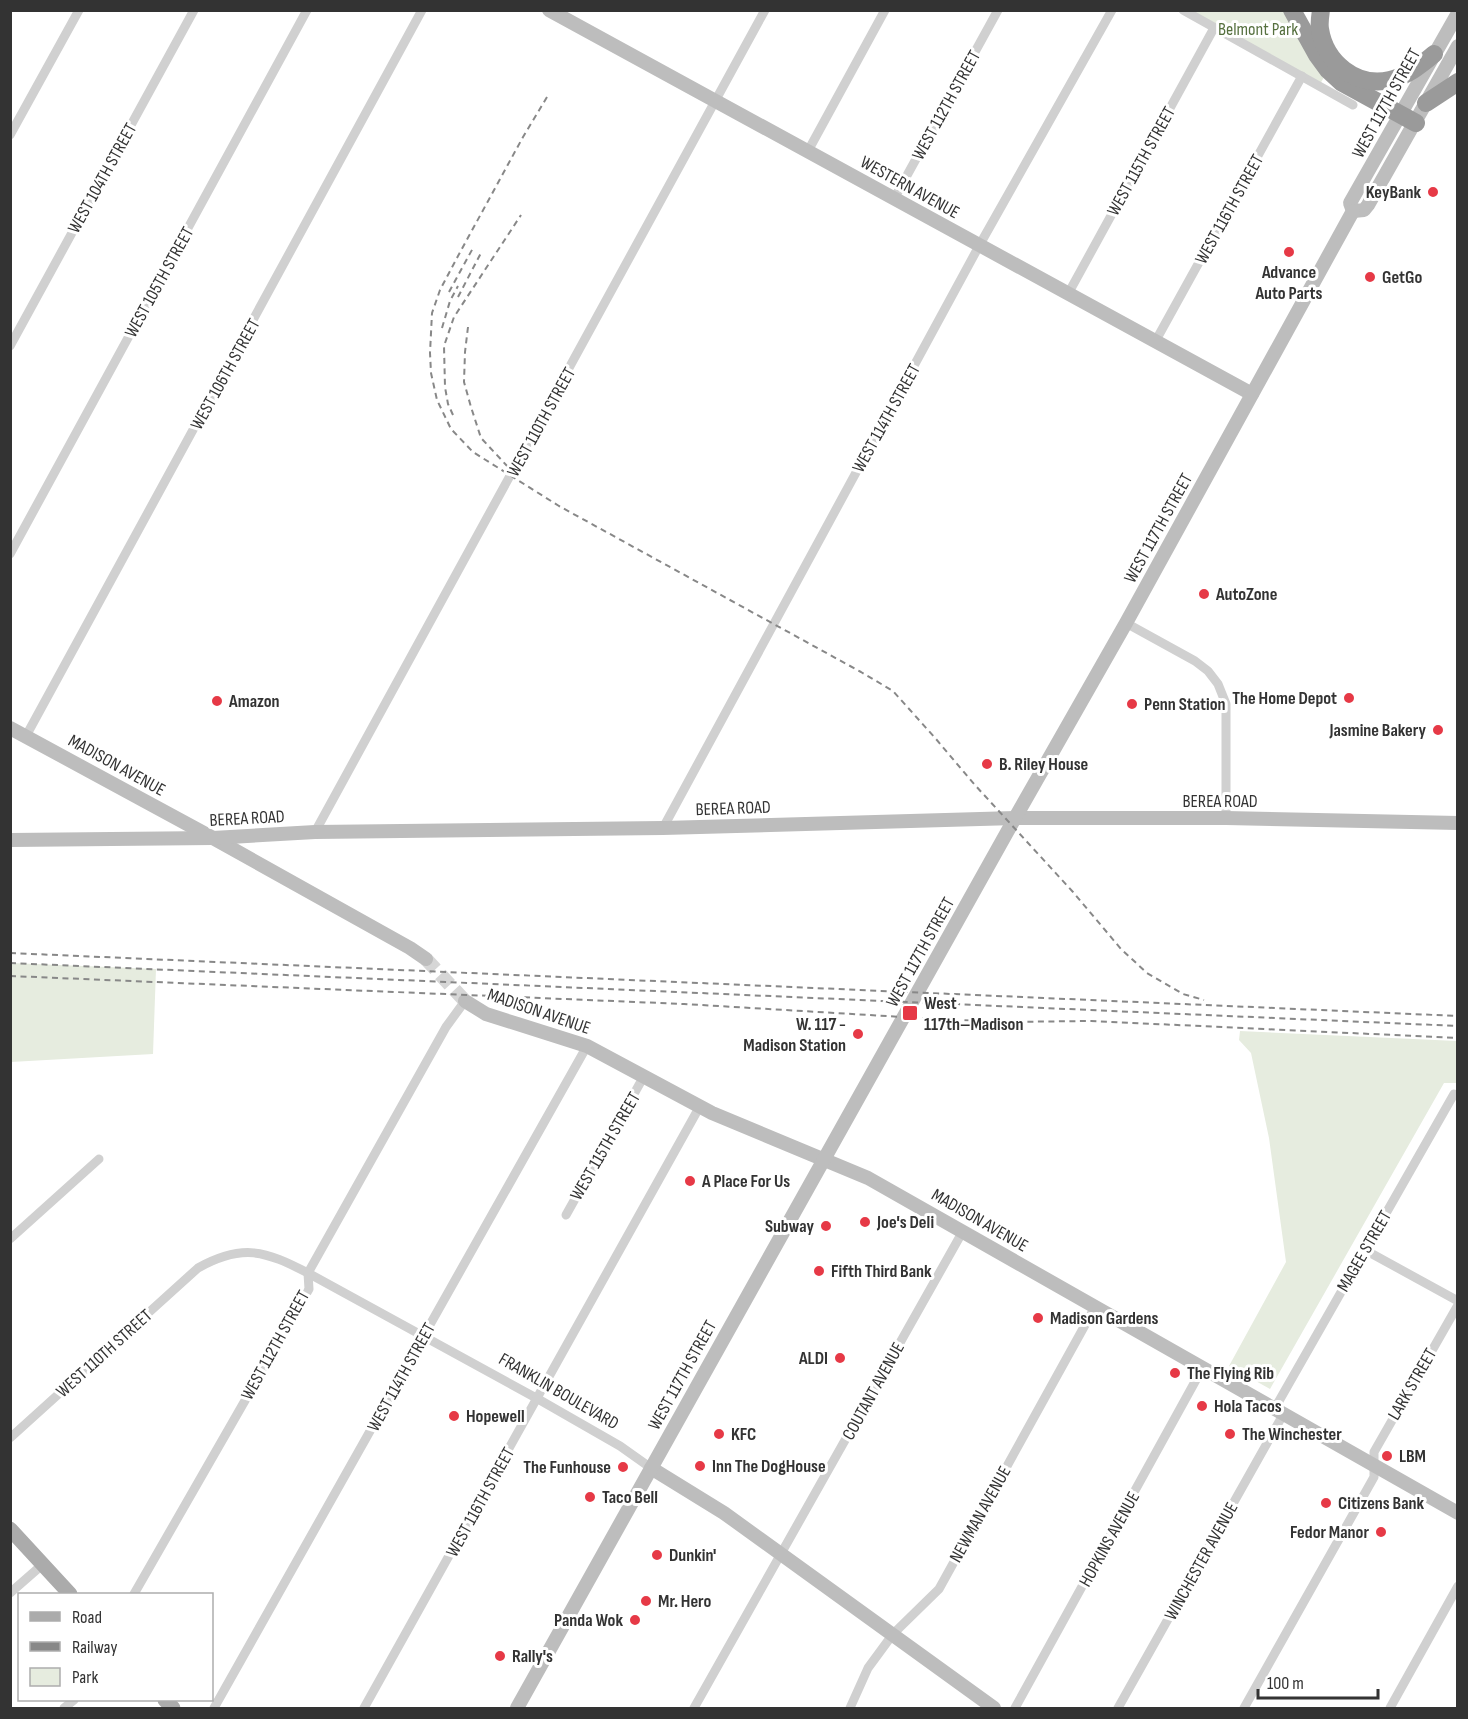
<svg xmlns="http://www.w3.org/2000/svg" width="1468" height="1719" font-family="'Sofia Sans Condensed',sans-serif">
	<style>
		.green { fill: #e6ecdf }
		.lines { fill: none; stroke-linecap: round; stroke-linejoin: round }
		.secondary-tunnel { stroke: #d6d6d6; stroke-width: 14; stroke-dasharray: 14 7; stroke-linecap: butt }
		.street { stroke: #d0d0d0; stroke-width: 9 }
		.secondary { stroke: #bdbdbd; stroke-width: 14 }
		.primary { stroke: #ababab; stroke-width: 15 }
		.highway { stroke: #9a9a9a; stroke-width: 18 }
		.rail { stroke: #888; stroke-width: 2; stroke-dasharray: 6 4.5; stroke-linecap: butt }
		.poi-dot { fill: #e63946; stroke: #fff; stroke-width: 2 }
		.labels { text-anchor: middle; stroke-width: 6; stroke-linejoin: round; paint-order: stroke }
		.park-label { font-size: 18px; fill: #56703f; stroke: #fff }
		.street-label { font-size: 18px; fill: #333; stroke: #fff }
		.poi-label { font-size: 18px; font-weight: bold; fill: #333; stroke: #fff; text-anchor: start }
	</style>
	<rect width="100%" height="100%" fill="#fff"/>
	<g class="green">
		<path d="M1183,11h109l36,59 -9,16z"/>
		<path d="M11,963l145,6 -3,85 -142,8z"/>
		<path d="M1240,1031l217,10v42h-13l-174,306 -41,-23 57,-104 -17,-124 -18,-85 -12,-13z"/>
	</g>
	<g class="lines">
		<path class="secondary-tunnel" d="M426,959l39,42"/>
		<g class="street">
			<path d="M1183,10l170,95"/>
			<path d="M10,135l69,-125"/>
			<path d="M808,151l77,-141"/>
			<path d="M894,199l104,-189"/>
			<path d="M1068,294l146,-266"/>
			<path d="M1155,342l147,-266"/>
			<path d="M10,346l184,-336"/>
			<path d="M10,554l297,-544"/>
			<path d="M1126,623l69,38 13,10 10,13 8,20v114"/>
			<path d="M26,736l396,-726"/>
			<path d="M663,828l316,-582 133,-236"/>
			<path d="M315,832l450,-822"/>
			<path d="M566,1215l78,-139"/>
			<path d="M10,1239l89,-80"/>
			<path d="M1365,1250l93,51"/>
			<path d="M1275,1408l179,-314 4,1"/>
			<path d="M10,1438l188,-170c45,-25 67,-17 110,5l230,126 82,47 31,22"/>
			<path d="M10,1593l32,-28"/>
			<path d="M134,1594l175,-305 -1,-16 138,-246 19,-26"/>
			<path d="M64,1708l10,-8"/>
			<path d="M214,1708l373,-662"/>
			<path d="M364,1708l336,-602"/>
			<path d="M694,1708l269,-477"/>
			<path d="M850,1708l18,-40 25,-34 46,-45 156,-282"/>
			<path d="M1015,1708l187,-339"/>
			<path d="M1118,1708l166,-295"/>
			<path d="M1244,1708l130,-231v-25l84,-147"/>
			<path d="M1390,1708l68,-122"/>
		</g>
		<g class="secondary">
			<path d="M549,10l703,384"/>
			<path d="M1353,211l-3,-8 108,-190"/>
			<path d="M1353,211l11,-1 4,-5 90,-159"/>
			<path d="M10,728l203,110 197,110 16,11"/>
			<path d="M10,840l203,-2 102,-6 348,-4 352,-10h211l232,5"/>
			<path d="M465,1001l21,13 101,32 125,67 156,65 590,335"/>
			<path d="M651,1468l73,45 270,195"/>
			<path d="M517,1708l498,-890 111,-195 227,-412"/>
		</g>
		<g class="primary">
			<path d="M10,1529l60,65"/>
			<path d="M165,1700l8,8"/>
		</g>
		<g class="highway">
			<path d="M1292,10l25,45 11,15 13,12 75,41"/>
			<path d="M1321,10c-1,7 -2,13 -1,19 5,33 36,59 70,51 17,-4 31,-15 44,-26"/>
			<path d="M1426,103l32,-21"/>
		</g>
		<g class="rail">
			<path d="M547,97l-24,40 -65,119 -18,34 -8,23 -2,40 1,20 6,27 14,29 22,23 86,54 302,166 32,19 43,48 38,45 99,108 48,57 26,24 36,21 21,6"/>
			<path d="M449,292l24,-44"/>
			<path d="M458,297l24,-46"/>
			<path d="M468,327l-3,25 -1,30 7,25 10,31 28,30"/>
			<path d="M442,328l8,-27 8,-15"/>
			<path d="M453,415l-5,-11 -3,-17 -1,-41 10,-29 67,-102"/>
			<path d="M10,953l1448,63"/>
			<path d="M10,963l1448,63"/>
			<path d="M10,976l674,28 218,13 99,5 90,-1 367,17"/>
		</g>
	</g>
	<g class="poi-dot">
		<circle cx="1433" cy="192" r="6"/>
		<circle cx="1289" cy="252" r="6"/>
		<circle cx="1370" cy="277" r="6"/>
		<circle cx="1204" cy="594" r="6"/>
		<circle cx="1349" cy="698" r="6"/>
		<circle cx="217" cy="701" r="6"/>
		<circle cx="1132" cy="704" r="6"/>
		<circle cx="1438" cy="730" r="6"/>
		<circle cx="987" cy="764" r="6"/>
		<rect x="902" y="1005" width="16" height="16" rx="3"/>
		<circle cx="858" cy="1034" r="6"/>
		<circle cx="690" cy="1181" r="6"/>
		<circle cx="865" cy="1222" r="6"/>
		<circle cx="826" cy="1226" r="6"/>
		<circle cx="819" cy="1271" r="6"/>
		<circle cx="1038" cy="1318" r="6"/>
		<circle cx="840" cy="1358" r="6"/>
		<circle cx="1175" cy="1373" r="6"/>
		<circle cx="1202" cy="1406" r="6"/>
		<circle cx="454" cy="1416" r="6"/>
		<circle cx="719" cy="1434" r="6"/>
		<circle cx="1230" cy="1434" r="6"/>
		<circle cx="1387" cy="1456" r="6"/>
		<circle cx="700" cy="1466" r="6"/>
		<circle cx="623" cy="1467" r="6"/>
		<circle cx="590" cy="1497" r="6"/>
		<circle cx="1326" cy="1503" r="6"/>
		<circle cx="1381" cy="1532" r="6"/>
		<circle cx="657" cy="1555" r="6"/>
		<circle cx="646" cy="1601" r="6"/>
		<circle cx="635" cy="1620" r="6"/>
		<circle cx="500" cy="1656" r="6"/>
	</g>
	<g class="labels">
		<g class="park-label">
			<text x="1258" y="35">Belmont Park</text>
		</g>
		<g class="street-label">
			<text transform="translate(1386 103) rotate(-61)" y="6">WEST 117TH STREET</text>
			<text transform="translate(946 105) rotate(-61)" y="6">WEST 112TH STREET</text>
			<text transform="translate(1141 161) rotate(-61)" y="6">WEST 115TH STREET</text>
			<text transform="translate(102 178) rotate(-61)" y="6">WEST 104TH STREET</text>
			<text transform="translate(910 187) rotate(29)" y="6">WESTERN AVENUE</text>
			<text transform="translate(1229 209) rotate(-61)" y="6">WEST 116TH STREET</text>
			<text transform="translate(159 282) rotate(-61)" y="6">WEST 105TH STREET</text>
			<text transform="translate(225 374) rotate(-61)" y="6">WEST 106TH STREET</text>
			<text transform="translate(886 418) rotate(-61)" y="6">WEST 114TH STREET</text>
			<text transform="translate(541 422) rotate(-61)" y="6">WEST 110TH STREET</text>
			<text transform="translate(1158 528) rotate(-61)" y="6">WEST 117TH STREET</text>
			<text transform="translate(117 765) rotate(29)" y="6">MADISON AVENUE</text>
			<text x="1220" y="807">BEREA ROAD</text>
			<text transform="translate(733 808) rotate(-2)" y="6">BEREA ROAD</text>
			<text transform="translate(247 818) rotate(-3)" y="6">BEREA ROAD</text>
			<text transform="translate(920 952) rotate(-61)" y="6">WEST 117TH STREET</text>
			<text transform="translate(539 1011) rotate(19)" y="6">MADISON AVENUE</text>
			<text transform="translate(605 1146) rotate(-60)" y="6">WEST 115TH STREET</text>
			<text transform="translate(980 1220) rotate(30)" y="6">MADISON AVENUE</text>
			<text transform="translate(1364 1251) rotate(-60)" y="6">MAGEE STREET</text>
			<text transform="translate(275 1345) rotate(-61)" y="6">WEST 112TH STREET</text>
			<text transform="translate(104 1353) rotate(-42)" y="6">WEST 110TH STREET</text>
			<text transform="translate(682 1375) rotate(-61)" y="6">WEST 117TH STREET</text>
			<text transform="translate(401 1377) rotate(-61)" y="6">WEST 114TH STREET</text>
			<text transform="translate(1412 1384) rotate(-60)" y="6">LARK STREET</text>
			<text transform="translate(559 1391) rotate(30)" y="6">FRANKLIN BOULEVARD</text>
			<text transform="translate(873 1391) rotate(-61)" y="6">COUTANT AVENUE</text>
			<text transform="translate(480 1502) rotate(-61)" y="6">WEST 116TH STREET</text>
			<text transform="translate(980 1514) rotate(-61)" y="6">NEWMAN AVENUE</text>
			<text transform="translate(1109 1539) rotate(-61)" y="6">HOPKINS AVENUE</text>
			<text transform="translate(1201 1561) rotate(-61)" y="6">WINCHESTER AVENUE</text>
		</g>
		<g class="poi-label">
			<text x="1421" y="198" text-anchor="end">KeyBank</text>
			<text x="1289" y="278" text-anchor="middle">Advance<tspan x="1289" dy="21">Auto Parts</tspan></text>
			<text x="1382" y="283">GetGo</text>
			<text x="1216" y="600">AutoZone</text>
			<text x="1337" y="704" text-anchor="end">The Home Depot</text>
			<text x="229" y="707">Amazon</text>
			<text x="1144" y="710">Penn Station</text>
			<text x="1426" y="736" text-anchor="end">Jasmine Bakery</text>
			<text x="999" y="770">B. Riley House</text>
			<text x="924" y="1009">West<tspan x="924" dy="21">117th–Madison</tspan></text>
			<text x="846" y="1030" text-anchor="end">W. 117 -<tspan x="846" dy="21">Madison Station</tspan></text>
			<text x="702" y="1187">A Place For Us</text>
			<text x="877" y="1228">Joe's Deli</text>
			<text x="814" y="1232" text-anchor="end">Subway</text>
			<text x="831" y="1277">Fifth Third Bank</text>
			<text x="1050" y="1324">Madison Gardens</text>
			<text x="828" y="1364" text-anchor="end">ALDI</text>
			<text x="1187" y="1379">The Flying Rib</text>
			<text x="1214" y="1412">Hola Tacos</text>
			<text x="466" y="1422">Hopewell</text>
			<text x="731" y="1440">KFC</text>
			<text x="1242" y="1440">The Winchester</text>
			<text x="1399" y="1462">LBM</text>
			<text x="712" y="1472">Inn The DogHouse</text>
			<text x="611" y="1473" text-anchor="end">The Funhouse</text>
			<text x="602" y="1503">Taco Bell</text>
			<text x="1338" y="1509">Citizens Bank</text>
			<text x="1369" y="1538" text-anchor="end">Fedor Manor</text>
			<text x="669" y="1561">Dunkin'</text>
			<text x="658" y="1607">Mr. Hero</text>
			<text x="623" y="1626" text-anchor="end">Panda Wok</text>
			<text x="512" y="1662">Rally's</text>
		</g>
	</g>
	<rect width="1468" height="1719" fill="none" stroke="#333333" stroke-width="24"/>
	<rect x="18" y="1593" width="195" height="108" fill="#ffffff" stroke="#adadad" stroke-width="1.5"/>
	<rect x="30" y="1612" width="30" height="9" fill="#ababab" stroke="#adadad" stroke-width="1.5"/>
	<text x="72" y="1623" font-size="18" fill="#333333">Road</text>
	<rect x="30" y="1642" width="30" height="9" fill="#888888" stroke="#adadad" stroke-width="1.5"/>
	<text x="72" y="1653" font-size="18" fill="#333333">Railway</text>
	<rect x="30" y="1668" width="30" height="18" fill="#e6ecdf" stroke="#adadad" stroke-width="1.5"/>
	<text x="72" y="1683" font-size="18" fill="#333333">Park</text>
	<path d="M1258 1689v9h120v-9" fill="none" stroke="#333333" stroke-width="3"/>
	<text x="1267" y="1689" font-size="18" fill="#333333" stroke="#ffffff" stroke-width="4.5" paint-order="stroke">100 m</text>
</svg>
